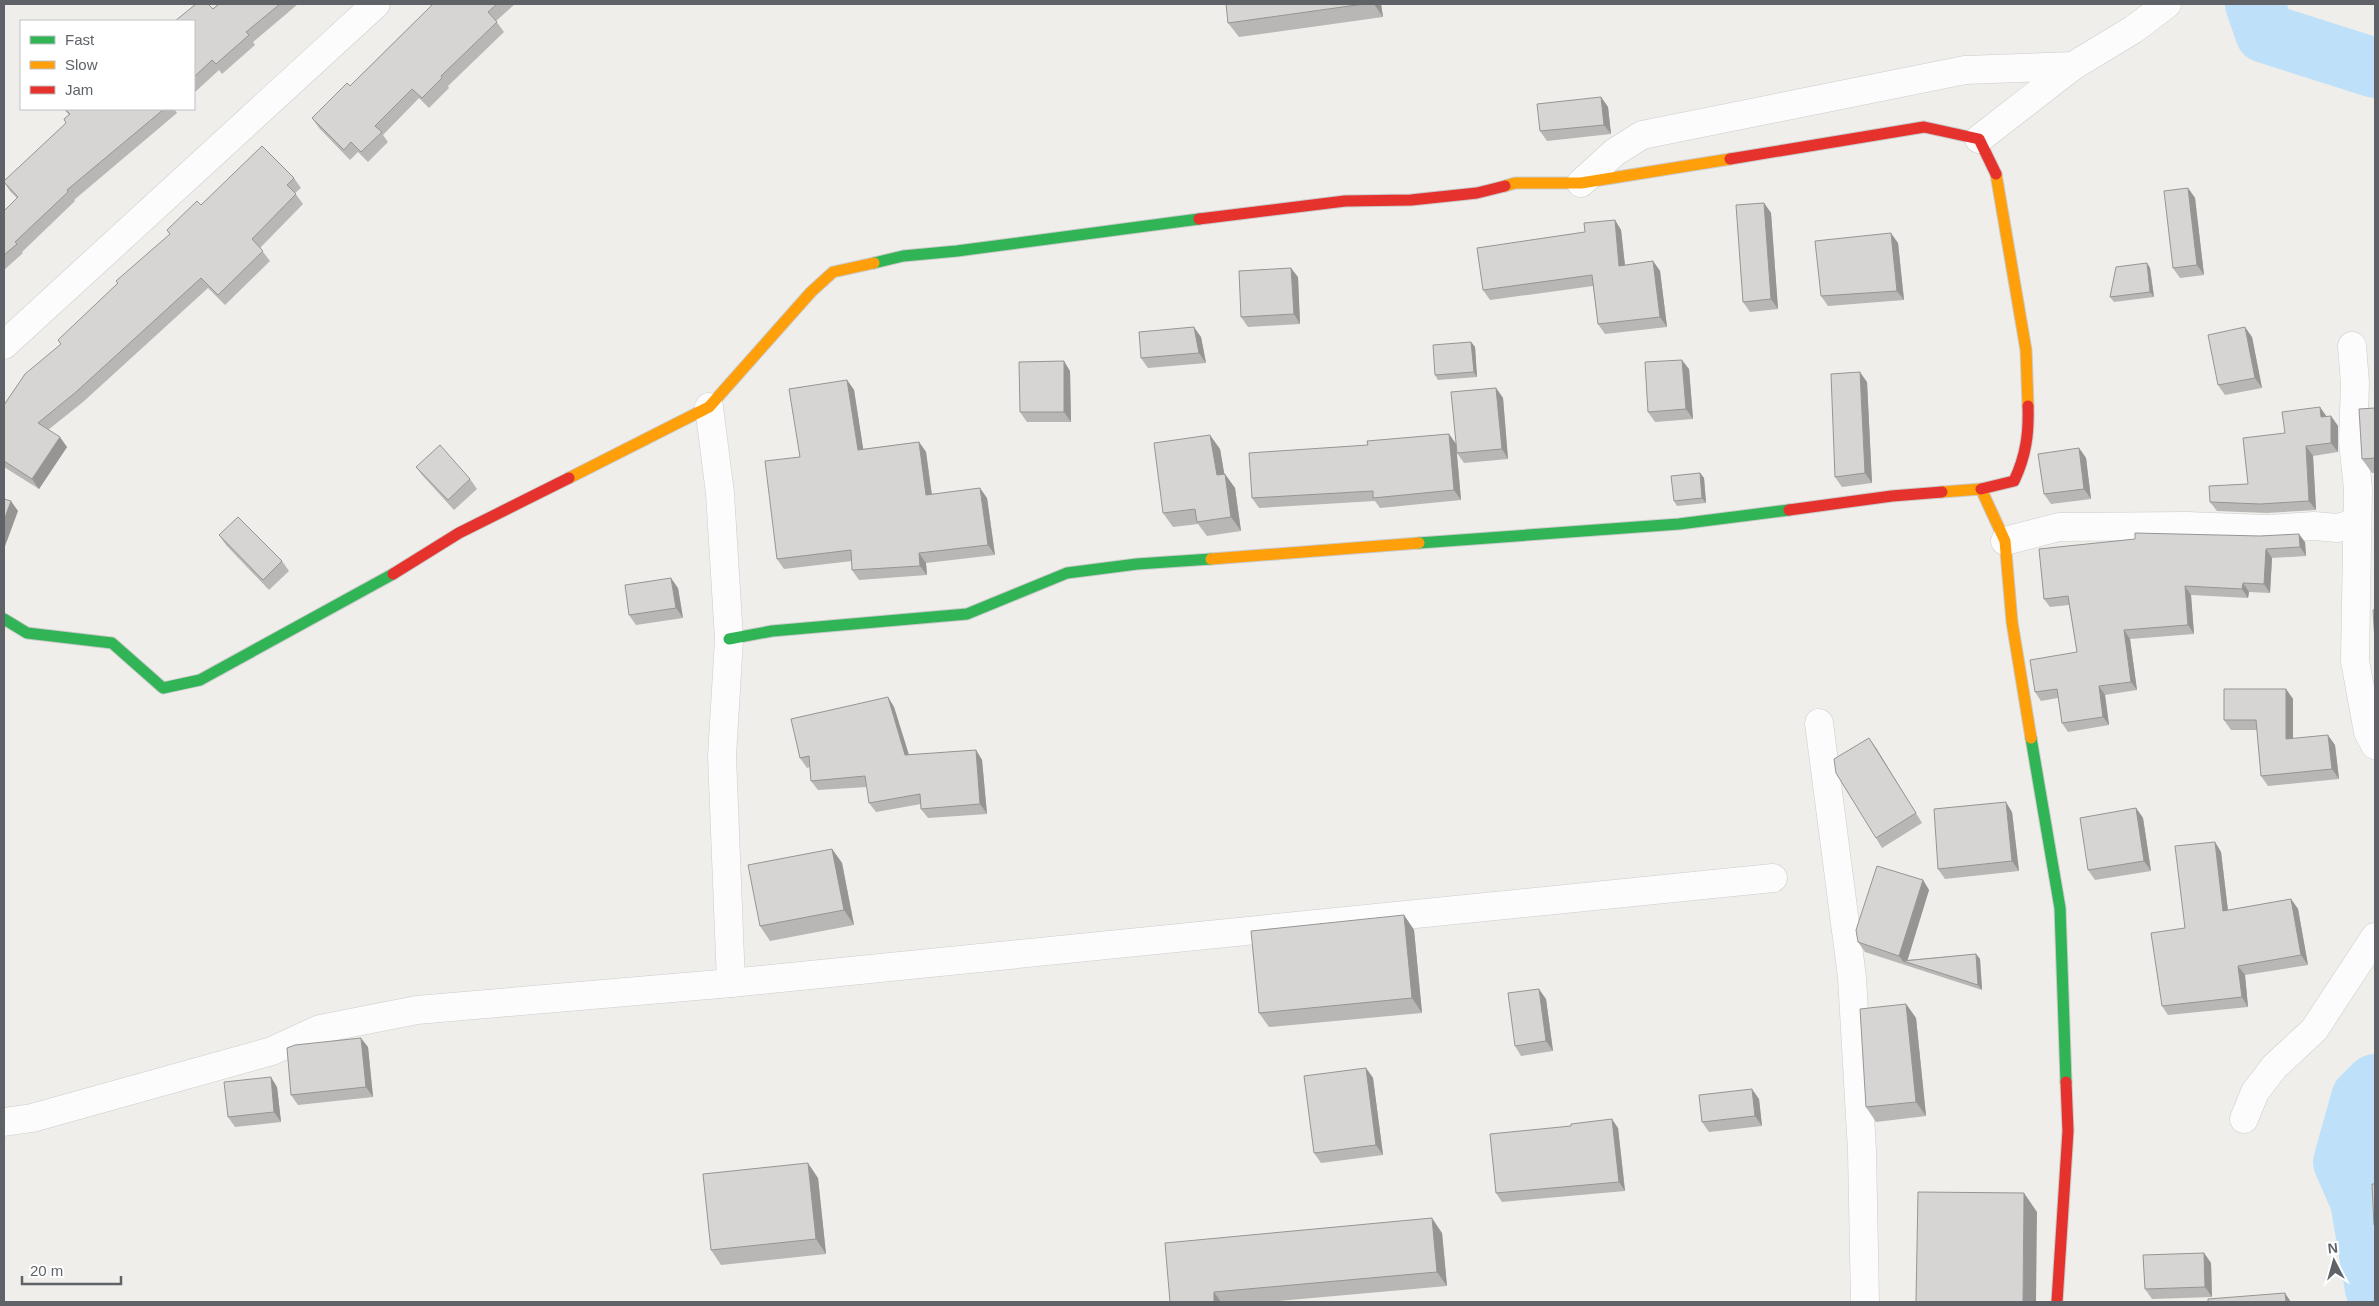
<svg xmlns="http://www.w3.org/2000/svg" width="2379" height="1306" font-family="Helvetica,sans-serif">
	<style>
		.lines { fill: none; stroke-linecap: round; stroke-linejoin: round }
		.river { stroke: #bfe0f9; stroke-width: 60 }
		.street-casing { stroke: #cbcccc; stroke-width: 29 }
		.fast-casing { stroke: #cacacb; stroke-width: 13 }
		.slow-casing { stroke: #cacacb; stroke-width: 13 }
		.jam-casing { stroke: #cacacb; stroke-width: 13 }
		.street { stroke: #fdfcfc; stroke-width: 28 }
		.fast { stroke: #30b455; stroke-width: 11 }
		.slow { stroke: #ff9f0a; stroke-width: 11 }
		.jam { stroke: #e5322d; stroke-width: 11 }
		.wall { fill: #b8b7b5 }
		.shaded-wall { fill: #969594 }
		.building { fill: #d6d5d3; stroke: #969594 }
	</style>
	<rect width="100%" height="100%" fill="#efeeea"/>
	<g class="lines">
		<g class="river">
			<path d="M2255,4l10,29 110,35"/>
			<path d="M2375,1084l-14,14 -18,64 17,39 15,88"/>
		</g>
		<defs>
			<g id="street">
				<path d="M1979,139l94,-73 61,-37 33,-25"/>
				<path d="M1581,183l34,-31 27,-17 323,-65 108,-4"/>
				<path d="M4,345l372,-341"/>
				<path d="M2352,346l3,37 -2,59 5,47 -3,172 13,71 7,13"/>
				<path d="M709,407l11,86 9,146 -7,117 9,227"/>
				<path d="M2005,541l54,-14 128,-1 80,3 47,-3 24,2 19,-6"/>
				<path d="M1819,723l33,254 10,174 3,151"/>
				<path d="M2244,1119l11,-27 20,-26 39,-36 61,-93"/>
				<path d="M4,1122l28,-4 240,-67 48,-22 97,-19 314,-27 1042,-105"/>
			</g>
			<g id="fast">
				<path d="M874,263l29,-7 54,-5 242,-32"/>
				<path d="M1419,543l260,-19 110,-14"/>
				<path d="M4,619l23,14 85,10 51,45 37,-8 193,-106"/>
				<path d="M729,639l43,-8 195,-17 100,-41 70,-9 74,-5"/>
				<path d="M2031,738l29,170 6,174"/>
			</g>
			<g id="slow">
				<path d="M1996,174l30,176 2,56"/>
				<path d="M1505,186l10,-3h66l149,-24"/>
				<path d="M569,478l140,-71 102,-115 22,-20 41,-9"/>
				<path d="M1942,492l39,-3 24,52 7,81 19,116"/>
				<path d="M1211,559l208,-16"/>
			</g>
			<g id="jam">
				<path d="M1730,159l194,-32 55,12 17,35"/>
				<path d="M1199,219l146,-18 66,-1 66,-7 28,-7"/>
				<path d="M1981,489l33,-8c12,-25 15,-48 14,-75"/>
				<path d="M1789,510l103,-14 50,-4"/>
				<path d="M393,574l66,-41 110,-55"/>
				<path d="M2057,1302l11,-171 -2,-49"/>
			</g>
		</defs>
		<use href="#street" class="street-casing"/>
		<use href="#fast" class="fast-casing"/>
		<use href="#slow" class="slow-casing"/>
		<use href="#jam" class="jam-casing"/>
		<use href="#street" class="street"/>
		<use href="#fast" class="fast"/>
		<use href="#slow" class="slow"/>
		<use href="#jam" class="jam"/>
	</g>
	<g class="wall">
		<path d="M219,4h79l-45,38 2,3 -33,29 -3,-4 -25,23v-72z"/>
		<path d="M433,4h82l-19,17 8,11 -56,54 1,2 -20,20 -10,-10 -36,37 5,7 -20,20 -10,-10 -8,8 -31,-32 -7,-10 38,-32z"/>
		<path d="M1226,4h155l2,13 -144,20 -11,-14z"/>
		<path d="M1601,97l7,10 3,27 -64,7 -7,-10z"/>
		<path d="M64,109h112l-1,1 2,3 -103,87 1,1 -53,51 1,1 -19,17v-59l13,-13 -7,-7 -6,-9 62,-59 3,-8z"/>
		<path d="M294,178l7,10 -6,5 8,11 -43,44 10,13 -45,44 -17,-17 -125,114 -35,28 19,17 -28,42 -35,-22v-62l57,-61 -3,-4 112,-105 -3,-5z"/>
		<path d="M2188,188l7,10 9,77 -24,3 -7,-10z"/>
		<path d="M1764,203l7,10 7,96 -28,3 -7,-10z"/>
		<path d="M1615,220l6,10 4,35 28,-4 7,10 7,56 -62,7 -7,-10 -5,-38 -103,14 -7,-10 102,-58z"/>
		<path d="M1898,243l6,57 -76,6 -7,-10z"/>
		<path d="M2147,263l3,5 4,29 -40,5 -4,-5z"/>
		<path d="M1298,277l2,47 -52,3 -7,-10z"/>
		<path d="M1201,337l5,26 -58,5 -7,-10z"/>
		<path d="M2252,337l10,51 -37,7 -7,-10z"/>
		<path d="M1471,342l4,5 2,30 -39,3 -3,-5z"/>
		<path d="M1689,369l4,50 -38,3 -7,-10z"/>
		<path d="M1070,371l1,51h-44l-7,-10z"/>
		<path d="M847,380l7,10 9,59 56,-7 7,10 6,42 55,4 8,57 -69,8 1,12 -68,5 -7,-10v-9l-68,8 -7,-10 23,-102z"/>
		<path d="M1867,382l5,101 -30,4 -7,-10z"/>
		<path d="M1496,388l7,10 5,61 -44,4 -7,-10z"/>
		<path d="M2375,408v65h-3l-10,-14z"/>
		<path d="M2326,416h5l7,10v26l-25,4 3,54 -49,3 -50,-2 -7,-9 38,-18 37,-51z"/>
		<path d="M1449,434l7,10 5,56 -81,8 -5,-7 -116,7 -7,-10 116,-53z"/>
		<path d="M2079,448l7,10 5,41 -40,5 -7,-10z"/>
		<path d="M1220,449l4,25 11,14 6,43 -34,5 -9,-12 -25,3 -10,-14z"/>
		<path d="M416,467l54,12 7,10 -23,21 -31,-34z"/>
		<path d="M1700,473l4,5 2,25 -29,3 -3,-5z"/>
		<path d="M219,535l63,26 7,10 -20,19 -43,-45z"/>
		<path d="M2305,542l1,14 -34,2 -2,35 -21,-1 -1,6 -57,-3 3,39 -64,5 7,51 -32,5 4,30 -41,7 -6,-9 -4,-25 -17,3 -6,-9 42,-40 -8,-47 -19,2 -6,-8 -5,-50z"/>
		<path d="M678,588l5,30 -47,7 -7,-10z"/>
		<path d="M2286,689l7,10v40l42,6 4,34 -71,7 -7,-10 -4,-46h-26l-7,-10z"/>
		<path d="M888,697l6,10 15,48 67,-5 6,10 5,54 -59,4 -7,-9v-5l-45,8 -7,-9 -2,-16 -49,3 -7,-9 -1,-14 -3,1 -7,-10z"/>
		<path d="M1876,748l46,75 -40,25 -6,-10z"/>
		<path d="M2136,808l7,10 8,53 -56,9 -7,-10z"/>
		<path d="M2012,812l7,59 -74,8 -7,-10z"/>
		<path d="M2215,842l6,10 7,58 63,-11 7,10 10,56 -63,10 3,32 -80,8 -6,-9 23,-78z"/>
		<path d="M832,849l10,14 12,62 -84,16 -10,-15z"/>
		<path d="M1923,880l6,10 -22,70 69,-6 4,5 2,31 -117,-38 -7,-10z"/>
		<path d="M1404,915l10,15 8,83 -153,14 -10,-14z"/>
		<path d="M1546,999l7,52 -32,5 -6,-10z"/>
		<path d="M1906,1004l10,14 10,98 -50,6 -10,-15z"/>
		<path d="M368,1047l5,50 -75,8 -7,-10z"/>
		<path d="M1366,1068l7,10 10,77 -62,8 -7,-10z"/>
		<path d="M277,1087l4,35 -46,5 -7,-10z"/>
		<path d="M1759,1099l3,27 -53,6 -7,-10z"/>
		<path d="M1618,1128l7,63 -123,11 -6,-9z"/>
		<path d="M818,1178l8,76 -105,11 -10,-15z"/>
		<path d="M1442,1233l5,53 -179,16h-98z"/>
		<path d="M2204,1253l7,10 1,34 -60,2 -7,-10z"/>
	</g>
	<g class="shaded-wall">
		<path d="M1374,4h7l2,13z"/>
		<path d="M1601,97l7,10 3,27 -7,-9z"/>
		<path d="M2188,188l7,10 9,77 -7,-10z"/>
		<path d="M1764,203l7,10 7,96 -7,-10z"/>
		<path d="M1615,220l6,10 5,45 -7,-9z"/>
		<path d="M1891,233l7,10 6,57 -7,-9z"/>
		<path d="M1653,261l7,10 7,56 -7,-10z"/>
		<path d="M2147,263l3,5 4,29 -4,-5z"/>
		<path d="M1291,268l7,9 2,47 -6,-10z"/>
		<path d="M1194,327l7,10 5,26 -7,-10z"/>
		<path d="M2245,327l7,10 10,51 -7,-10z"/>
		<path d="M1471,342l4,5 2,30 -3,-5z"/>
		<path d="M1682,360l7,9 4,50 -7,-10z"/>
		<path d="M1064,361l6,10 1,51 -7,-10z"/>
		<path d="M1860,372l7,10 5,101 -7,-10z"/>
		<path d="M847,380l7,10 11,70 -7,-10z"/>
		<path d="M1496,388l7,10 5,61 -6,-10z"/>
		<path d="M2320,407l7,10h-6z"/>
		<path d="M2331,416l7,10v26l-7,-9z"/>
		<path d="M1449,434l7,10 5,56 -7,-10z"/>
		<path d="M1210,435l10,14 7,40 -2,-15 10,14 6,43 -10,-14 -14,-42z"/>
		<path d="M60,437l7,10 -28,42 -7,-10z"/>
		<path d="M919,442l7,10 7,53 -7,-10z"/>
		<path d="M2306,446l7,10 3,54 -7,-9z"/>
		<path d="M2079,448l7,10 5,41 -7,-10z"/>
		<path d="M1700,473l4,5 2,25 -4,-5z"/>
		<path d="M980,488l7,10 8,57 -7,-10z"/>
		<path d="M11,501l7,10 -14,38v-29z"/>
		<path d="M2299,534l6,8 1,14 -6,-9z"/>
		<path d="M2266,549l6,9 -2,35 -6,-9z"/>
		<path d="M919,553l7,10 1,12 -7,-9z"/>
		<path d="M671,578l7,10 5,30 -7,-10z"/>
		<path d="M2243,583l6,9 -1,6 -6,-9z"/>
		<path d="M2185,586l6,9 3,39 -6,-9z"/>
		<path d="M2124,630l6,9 7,51 -6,-8z"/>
		<path d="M2099,686l6,9 4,30 -6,-8z"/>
		<path d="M2286,689l7,10v50l-7,-10z"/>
		<path d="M888,697l6,10 18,58 -7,-10z"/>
		<path d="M2328,735l7,10 4,34 -7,-10z"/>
		<path d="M1869,738l7,10 46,75 -6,-10z"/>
		<path d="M976,750l6,10 5,54 -7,-10z"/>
		<path d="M2006,802l6,10 7,59 -7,-10z"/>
		<path d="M2136,808l7,10 8,53 -7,-10z"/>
		<path d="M2215,842l6,10 8,68 -6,-9z"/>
		<path d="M832,849l10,14 12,62 -10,-15z"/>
		<path d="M1923,880l6,10 -22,72 -4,-1 3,4 -7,-9z"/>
		<path d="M2291,899l7,10 10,56 -7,-10z"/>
		<path d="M1404,915l10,15 8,83 -10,-15z"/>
		<path d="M1976,954l4,5 2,31 -4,-5z"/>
		<path d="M2238,966l7,9 3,32 -6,-10z"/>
		<path d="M1539,989l7,10 7,52 -7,-10z"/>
		<path d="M1906,1004l10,14 10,98 -10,-14z"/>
		<path d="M361,1038l7,9 5,50 -7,-10z"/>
		<path d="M1366,1068l7,10 10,77 -7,-10z"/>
		<path d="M271,1077l6,10 4,35 -7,-10z"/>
		<path d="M1752,1089l7,10 3,27 -7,-10z"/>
		<path d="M1612,1119l6,9 7,63 -6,-9z"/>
		<path d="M808,1163l10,15 8,76 -10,-15z"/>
		<path d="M2024,1193l13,19 -1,90h-13z"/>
		<path d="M1432,1218l10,15 5,53 -10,-14z"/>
		<path d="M2204,1253l7,10 1,34 -7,-10z"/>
		<path d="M1214,1292l7,10h-7z"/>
		<path d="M2285,1293l6,9h-5z"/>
	</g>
	<g class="building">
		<path d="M196,4h12l5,5 6,-5h61l-34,28 3,3 -33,29 -4,-4 -18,17v-56h-19z"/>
		<path d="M433,4h64l-9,8 9,10 -56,54 1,2 -20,20 -10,-9 -37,37 7,6 -21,20 -10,-10 -7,8 -32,-32 35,-35 3,3z"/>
		<path d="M1226,4h138l-136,19z"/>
		<path d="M1601,97l3,28 -64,6 -3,-27z"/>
		<path d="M65,109h99l-97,81 1,2 -53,50 2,2 -13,11v-44l14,-14 -14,-15v-1l62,-58 -2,-4 6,-5z"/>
		<path d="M262,146l32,32 -7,7 9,9 -44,45 11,12 -45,44 -17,-17 -125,114 -38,31 22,14 -28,42 -28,-18v-56l21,-31 36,-30 -3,-4 60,-57 -2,-2 54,-47 -3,-4 30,-29 4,4z"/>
		<path d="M2188,188l9,77 -24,3 -9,-77z"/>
		<path d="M1764,203l7,96 -28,3 -7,-97z"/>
		<path d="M1615,220l4,46 34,-5 7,56 -62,7 -6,-49 -109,15 -6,-42 108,-16 -1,-9z"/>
		<path d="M1891,233l6,58 -76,5 -6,-55z"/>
		<path d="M2147,263l3,29 -40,5 6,-30z"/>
		<path d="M1291,268l3,46 -53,3 -2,-46z"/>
		<path d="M1194,327l5,26 -58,5 -2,-26z"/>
		<path d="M2245,327l10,51 -37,7 -10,-50z"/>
		<path d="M1471,342l3,30 -39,3 -2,-30z"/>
		<path d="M1682,360l4,49 -38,3 -3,-50z"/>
		<path d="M1064,361v51h-44l-1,-50z"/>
		<path d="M1860,372l5,101 -30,4 -4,-103z"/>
		<path d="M847,380l11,70 61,-8 7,53 54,-7 8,57 -69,8 1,13 -68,4 -1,-20 -74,9 -12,-98 35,-4 -11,-68z"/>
		<path d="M1496,388l6,61 -45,4 -6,-61z"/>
		<path d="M2320,407l1,10 10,-1v27l-25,3 3,55 -49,3 -50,-2 -1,-16 39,-2 -5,-46 42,-5 -3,-21z"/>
		<path d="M2375,408v50l-13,1 -3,-50z"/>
		<path d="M1449,434l5,56 -81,8v-7l-121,7 -3,-45 119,-8 -1,-4z"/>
		<path d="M1210,435l7,40 8,-1 6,43 -34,5 -2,-13 -32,4 -9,-70z"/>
		<path d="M440,445l30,34 -22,21 -32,-33z"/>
		<path d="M2079,448l5,41 -40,5 -6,-40z"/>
		<path d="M1700,473l2,25 -28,3 -3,-25z"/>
		<path d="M4,499l7,2 -7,19z"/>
		<path d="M238,517l44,44 -19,19 -44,-45z"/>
		<path d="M2135,533l125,3 39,-2 1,13 -34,2 -2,35 -21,-1 -1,6 -57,-3 3,39 -64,5 7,52 -32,4 4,31 -41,6 -5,-34 -22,3 -5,-32 47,-8 -9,-56 -24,3 -5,-50 96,-10z"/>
		<path d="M671,578l5,30 -47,7 -4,-30z"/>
		<path d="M2375,609v33l-2,-32z"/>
		<path d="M2224,689h62v50l42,-4 4,34 -71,7 -5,-56h-32z"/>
		<path d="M888,697l17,58 71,-5 4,54 -59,5 -1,-15 -51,9 -4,-27 -54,5 -2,-25 -9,2 -9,-39z"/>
		<path d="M1869,738l47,75 -40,25 -40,-65 -2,-14z"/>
		<path d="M2006,802l6,59 -74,8 -4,-60z"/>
		<path d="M2136,808l8,53 -56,9 -8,-52z"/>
		<path d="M2215,842l8,69 68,-12 10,56 -63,11 4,31 -80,9 -11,-73 34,-5 -10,-82z"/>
		<path d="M832,849l12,61 -84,16 -12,-61z"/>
		<path d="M1877,866l46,14 -24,76 -41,-14 -2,-12z"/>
		<path d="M1404,915l8,83 -153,15 -8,-82z"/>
		<path d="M1976,954l2,31 -75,-24z"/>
		<path d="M1539,989l7,52 -31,5 -7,-53z"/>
		<path d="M1906,1004l10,98 -50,5 -6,-98z"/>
		<path d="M361,1038l5,49 -75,8 -4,-47 8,-3z"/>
		<path d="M1366,1068l10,77 -62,8 -10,-77z"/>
		<path d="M271,1077l3,35 -46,5 -4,-35z"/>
		<path d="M1752,1089l3,27 -53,6 -3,-27z"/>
		<path d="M1612,1119l7,63 -123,11 -6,-59 81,-8v-2z"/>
		<path d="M808,1163l8,76 -105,11 -8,-76z"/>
		<path d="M2372,1184h3v40l-1,1z"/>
		<path d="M1918,1192l106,1 -1,109h-107z"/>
		<path d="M1432,1218l5,54 -223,20v10h-44l-5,-59z"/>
		<path d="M2204,1253l1,34 -60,2 -2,-34z"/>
		<path d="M2285,1293l1,9h-78v-3z"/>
	</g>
	<rect width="2379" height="1306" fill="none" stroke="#5f6368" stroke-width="10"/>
	<rect x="20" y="20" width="175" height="90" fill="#ffffff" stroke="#bfc1c3"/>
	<rect x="30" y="36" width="25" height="8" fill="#30b455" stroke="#bfc1c3"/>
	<text x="65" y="45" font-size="15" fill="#5f6368">Fast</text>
	<rect x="30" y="61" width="25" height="8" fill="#ff9f0a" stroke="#bfc1c3"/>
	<text x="65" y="70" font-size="15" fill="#5f6368">Slow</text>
	<rect x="30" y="86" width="25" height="8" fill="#e5322d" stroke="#bfc1c3"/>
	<text x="65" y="95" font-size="15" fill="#5f6368">Jam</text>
	<g transform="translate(2334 1261) rotate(354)" stroke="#ffffff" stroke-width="4" paint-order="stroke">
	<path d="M0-4L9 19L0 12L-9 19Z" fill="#5f6368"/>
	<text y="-8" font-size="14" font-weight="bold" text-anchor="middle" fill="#5f6368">N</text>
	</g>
	<path d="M22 1276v8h99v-8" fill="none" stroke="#5f6368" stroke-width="2.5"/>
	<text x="30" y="1276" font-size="15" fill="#5f6368" stroke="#ffffff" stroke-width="4" paint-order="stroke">20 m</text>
</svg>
